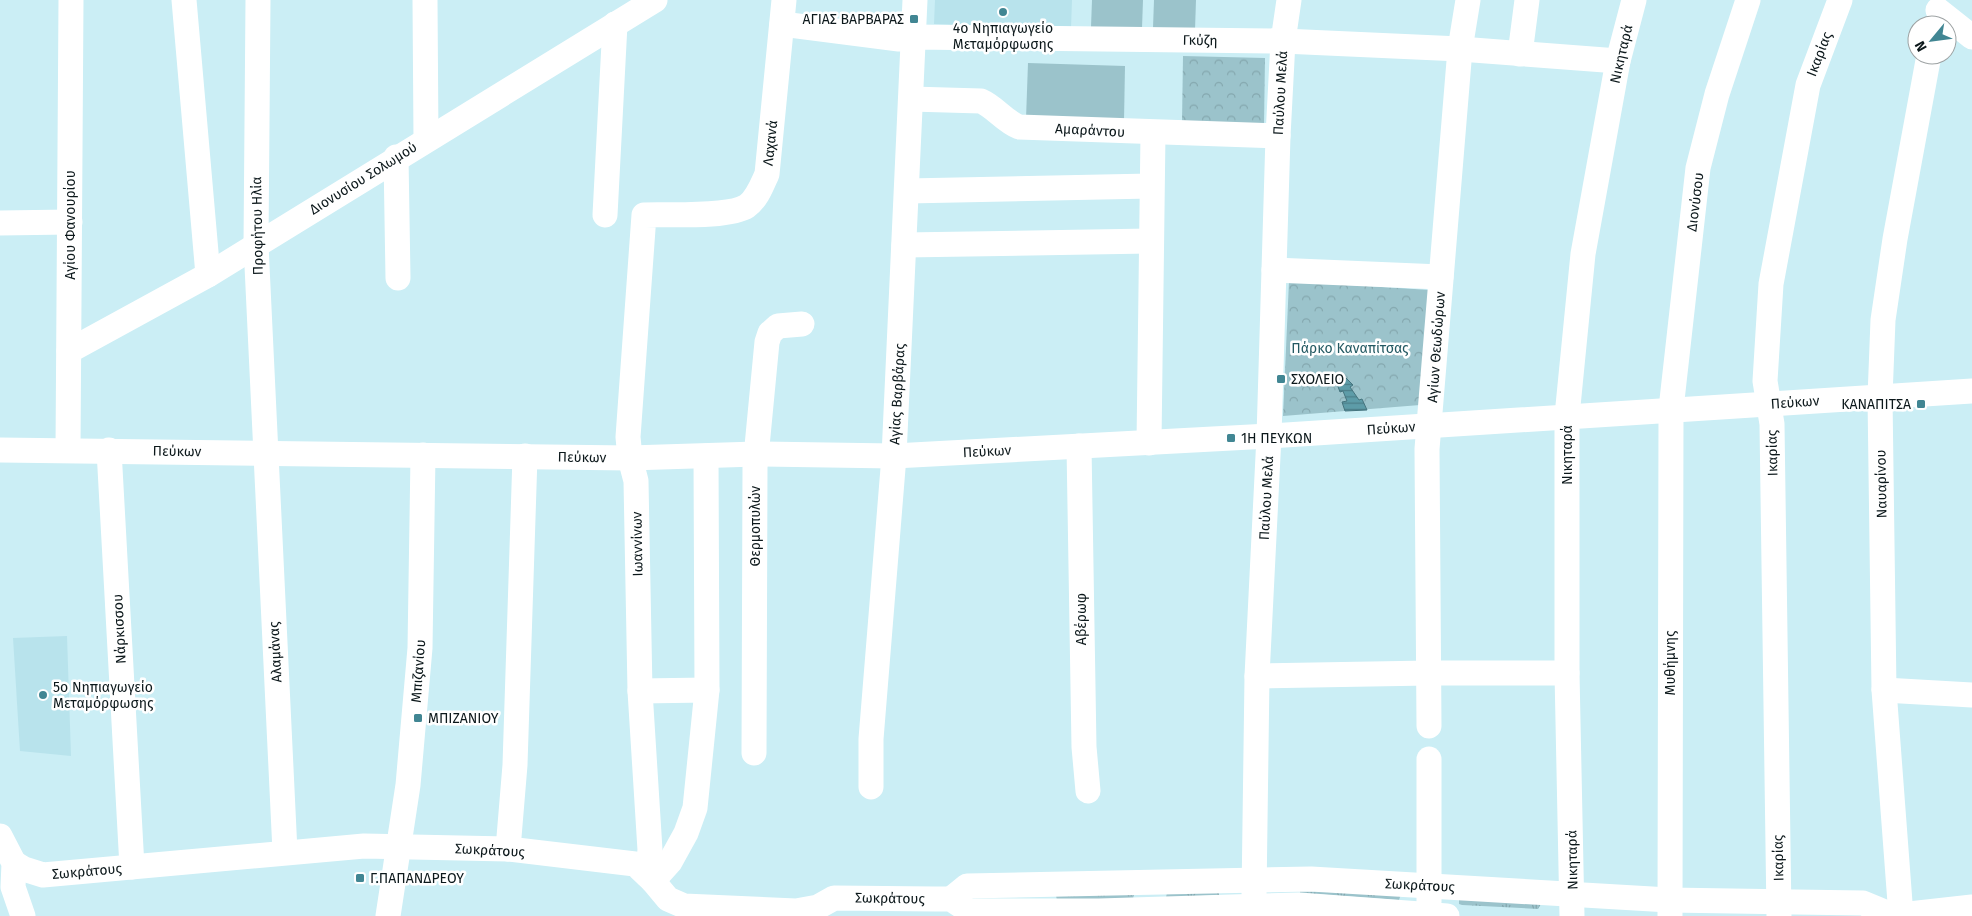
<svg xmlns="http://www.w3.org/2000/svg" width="1972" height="916" font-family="'Fira Sans',sans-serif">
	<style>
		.built { fill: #b8e3ec }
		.grass { fill: url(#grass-tufts) }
		.park { fill: url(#park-crowns) }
		.pitch { fill: #9bc3cb }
		.water { fill: url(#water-rules); stroke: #45747e }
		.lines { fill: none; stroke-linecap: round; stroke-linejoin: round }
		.minor { stroke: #fff; stroke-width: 25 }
		.poi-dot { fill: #418693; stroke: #fff; stroke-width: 2 }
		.labels { text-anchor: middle; stroke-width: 5; stroke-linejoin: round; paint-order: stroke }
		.poi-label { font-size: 14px; fill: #0c181b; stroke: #fff; text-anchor: start }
		.street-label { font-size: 14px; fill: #0c181b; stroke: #fff }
		.park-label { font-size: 14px; fill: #235962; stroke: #fff }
	</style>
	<defs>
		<pattern id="grass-tufts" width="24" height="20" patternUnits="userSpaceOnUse" patternTransform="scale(1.25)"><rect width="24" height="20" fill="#9bc3cb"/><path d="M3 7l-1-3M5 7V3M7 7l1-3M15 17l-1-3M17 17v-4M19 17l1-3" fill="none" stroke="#84a7ae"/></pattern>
		<pattern id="park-crowns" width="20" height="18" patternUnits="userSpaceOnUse" patternTransform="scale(1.25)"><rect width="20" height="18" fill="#9bc3cb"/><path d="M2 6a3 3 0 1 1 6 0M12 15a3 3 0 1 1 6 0" fill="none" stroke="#84a7ae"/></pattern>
		<pattern id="water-rules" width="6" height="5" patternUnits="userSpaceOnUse" patternTransform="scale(1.25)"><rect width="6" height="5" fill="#5d9ca8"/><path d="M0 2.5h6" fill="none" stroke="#4b7e88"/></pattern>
	</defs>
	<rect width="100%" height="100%" fill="#cbeef5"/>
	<g class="built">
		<path d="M935,0h137l-1,28 -137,-4z"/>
		<path d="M67,636l4,120 -51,-5 -7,-113z"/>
	</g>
	<g class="grass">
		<path d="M1300,891l101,3 -2,6 -99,-7z"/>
		<path d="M1167,892l52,1v2l-53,3z"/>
		<path d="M1134,894l-1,5 -76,2 -1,-6z"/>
		<path d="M1459,898l82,6 -3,5 -76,-4 -3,-1z"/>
	</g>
	<g class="park">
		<path d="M1183,56l82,2 -1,67 -82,-2z"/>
		<path d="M1289,281l140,9 -9,115 -137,11z"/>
	</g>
	<g class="pitch">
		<path d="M1092,0h51l-1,28 -51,-1z"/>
		<path d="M1154,0h42l-1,30 -42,-2z"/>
		<path d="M1028,63l97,3 -1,55 -98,-2z"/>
	</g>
	<path class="water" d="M1346,378l7,7 -3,2 9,13 3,-1 5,11 -22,1 -3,-9 5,-1 -4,-10 -3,1 -3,-8z"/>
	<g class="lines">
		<g class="minor">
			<path d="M184,0l24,275"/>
			<path d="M258,0l-2,245 29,607"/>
			<path d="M425,0l1,140"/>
			<path d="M1938,10l34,27"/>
			<path d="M782,24l117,15 15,-2 369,4 177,8 158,12"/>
			<path d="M1520,54l7,-54"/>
			<path d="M911,99l70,2c14,6 23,20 38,26l259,9"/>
			<path d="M396,157l2,121"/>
			<path d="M907,191l244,-5"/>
			<path d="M605,215l10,-191"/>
			<path d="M0,223l70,-1"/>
			<path d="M904,245l246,-4"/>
			<path d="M1274,270l167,7"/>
			<path d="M69,351l139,-76 447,-275"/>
			<path d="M1149,443l4,-310"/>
			<path d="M1079,446l5,301 4,44"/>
			<path d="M0,450l630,8 126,-4 138,2 375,-20 703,-45"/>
			<path d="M68,450l3,-450"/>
			<path d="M109,450l23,417"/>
			<path d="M1257,676l172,-3h138"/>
			<path d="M1884,690l88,5"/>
			<path d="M640,691l67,-1"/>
			<path d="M1429,726l-2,-277 33,-400 8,-49"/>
			<path d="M754,753l1,-286 12,-125 3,-9 8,-7 24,-2"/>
			<path d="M871,787v-48l23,-283 21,-456"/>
			<path d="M0,836l14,27 -1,24 10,29"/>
			<path d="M508,849l7,-84 10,-309"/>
			<path d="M14,863l10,6 19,6 321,-29 144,3 127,15 18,17 15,18 16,7 112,5 22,-4 16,-9 101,1h16l18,12h130l200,-6 148,11"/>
			<path d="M647,875l3,-25 -10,-159 -4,-210 -6,-23 -2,-21 16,-222c23,-1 85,3 103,-9 10,-7 15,-21 20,-32l17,-174"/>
			<path d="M653,881l17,-19 16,-29 9,-25 12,-118 -1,-234"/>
			<path d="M1254,896l3,-220 12,-240 9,-300 5,-95 6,-41"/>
			<path d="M951,899l16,-13 344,-7 358,21 194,3 29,12"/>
			<path d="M1429,902v-143"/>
			<path d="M388,916l20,-131 12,-137 3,-193"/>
			<path d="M1572,916l-5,-243v-257l16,-162 35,-193 16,-61"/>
			<path d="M1670,916l1,-507 27,-241 19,-74 31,-94"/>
			<path d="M1779,916l-7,-492 -7,-43 6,-97 37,-199 32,-85"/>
			<path d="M1891,916l81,-9"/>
			<path d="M1901,916l-17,-226 -4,-293 3,-77 12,-81 34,-184"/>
		</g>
	</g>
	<g class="poi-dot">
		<circle cx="1003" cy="12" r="5"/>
		<rect x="909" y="14" width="10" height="10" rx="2.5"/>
		<rect x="1276" y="374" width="10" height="10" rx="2.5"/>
		<rect x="1916" y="399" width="10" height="10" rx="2.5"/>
		<rect x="1226" y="433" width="10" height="10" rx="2.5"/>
		<circle cx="43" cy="695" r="5"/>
		<rect x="413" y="713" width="10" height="10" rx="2.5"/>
		<rect x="355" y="873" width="10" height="10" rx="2.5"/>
	</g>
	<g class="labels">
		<g class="poi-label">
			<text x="904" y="24" text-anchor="end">ΑΓΙΑΣ ΒΑΡΒΑΡΑΣ</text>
			<text x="1003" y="33" text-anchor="middle">4ο Νηπιαγωγείο<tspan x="1003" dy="16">Μεταμόρφωσης</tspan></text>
			<text x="1291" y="384">ΣΧΟΛΕΙΟ</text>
			<text x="1911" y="409" text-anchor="end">ΚΑΝΑΠΙΤΣΑ</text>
			<text x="1241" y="443">1Η ΠΕΥΚΩΝ</text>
			<text x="53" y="692">5ο Νηπιαγωγείο<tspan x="53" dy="16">Μεταμόρφωσης</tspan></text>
			<text x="428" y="723">ΜΠΙΖΑΝΙΟΥ</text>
			<text x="370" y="883">Γ.ΠΑΠΑΝΔΡΕΟΥ</text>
		</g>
		<g class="street-label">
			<text transform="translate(1200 40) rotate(1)" y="5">Γκύζη</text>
			<text transform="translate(1621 54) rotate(-77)" y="5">Νικηταρά</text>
			<text transform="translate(1819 54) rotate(-69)" y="5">Ικαρίας</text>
			<text transform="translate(1280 93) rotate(-87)" y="5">Παύλου Μελά</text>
			<text transform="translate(1090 130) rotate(3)" y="5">Αμαράντου</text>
			<text transform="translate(770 143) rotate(-84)" y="5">Λαχανά</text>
			<text transform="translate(363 178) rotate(-32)" y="5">Διονυσίου Σολωμού</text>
			<text transform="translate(1695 202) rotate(-83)" y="5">Διονύσου</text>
			<text transform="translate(70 225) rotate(-90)" y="5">Αγίου Φανουρίου</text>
			<text transform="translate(257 226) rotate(-91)" y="5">Προφήτου Ηλία</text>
			<text transform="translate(1436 347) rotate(-86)" y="5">Αγίων Θεωδώρων</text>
			<text transform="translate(897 394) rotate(-87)" y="5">Αγίας Βαρβάρας</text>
			<text transform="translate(1795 402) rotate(-4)" y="5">Πεύκων</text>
			<text transform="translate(1391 428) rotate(-4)" y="5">Πεύκων</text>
			<text transform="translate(177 451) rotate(1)" y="5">Πεύκων</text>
			<text transform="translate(987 451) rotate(-3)" y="5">Πεύκων</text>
			<text transform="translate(1772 453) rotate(-91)" y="5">Ικαρίας</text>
			<text transform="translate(1567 455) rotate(-90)" y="5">Νικηταρά</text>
			<text transform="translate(582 457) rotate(1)" y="5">Πεύκων</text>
			<text transform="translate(1881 484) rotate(-91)" y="5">Ναυαρίνου</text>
			<text transform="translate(1266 498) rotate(-87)" y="5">Παύλου Μελά</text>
			<text transform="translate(755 526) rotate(-90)" y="5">Θερμοπυλών</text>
			<text transform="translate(637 544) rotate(-91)" y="5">Ιωαννίνων</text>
			<text transform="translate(1081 619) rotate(-90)" y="5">Αβέρωφ</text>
			<text transform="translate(119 629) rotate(-93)" y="5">Νάρκισσου</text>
			<text transform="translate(275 652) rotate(-93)" y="5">Αλαμάνας</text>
			<text transform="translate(1670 663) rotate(-90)" y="5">Μυθήμνης</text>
			<text transform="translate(418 671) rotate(-86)" y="5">Μπιζανίου</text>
			<text transform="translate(490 850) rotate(3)" y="5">Σωκράτους</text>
			<text transform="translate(1778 858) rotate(-91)" y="5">Ικαρίας</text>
			<text transform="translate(1572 860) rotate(-91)" y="5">Νικηταρά</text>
			<text transform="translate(87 871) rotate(-5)" y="5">Σωκράτους</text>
			<text transform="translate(1420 885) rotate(3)" y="5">Σωκράτους</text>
			<text transform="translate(890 898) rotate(1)" y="5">Σωκράτους</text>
		</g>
		<g class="park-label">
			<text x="1350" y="353">Πάρκο Καναπίτσας</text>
		</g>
	</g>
	<g transform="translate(1932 40) rotate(241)"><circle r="24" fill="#ffffff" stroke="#9ea3a4"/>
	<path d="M0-4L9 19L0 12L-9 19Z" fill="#418693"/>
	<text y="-8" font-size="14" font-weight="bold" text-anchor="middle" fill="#0c181b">N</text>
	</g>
</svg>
